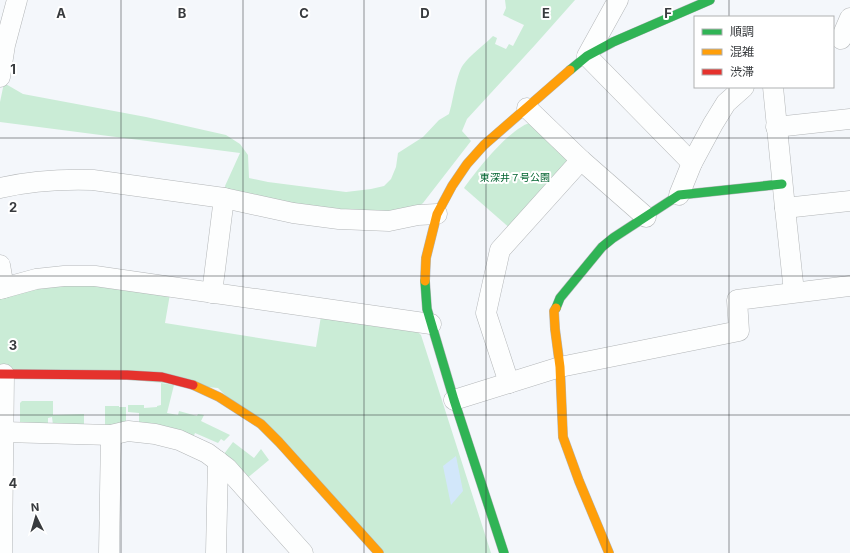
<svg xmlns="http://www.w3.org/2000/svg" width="850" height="553" font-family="Inter,'Noto Sans JP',sans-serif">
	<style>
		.green { fill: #caecd6 }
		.water { fill: #d2e7fa }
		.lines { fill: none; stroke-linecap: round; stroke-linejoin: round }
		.street-casing { stroke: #b3b6b8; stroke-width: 21 }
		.fast-casing { stroke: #b3b6b8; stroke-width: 10 }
		.slow-casing { stroke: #b3b6b8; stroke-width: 10 }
		.jam-casing { stroke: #b3b6b8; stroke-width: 10 }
		.street { stroke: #fdfefe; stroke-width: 20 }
		.fast { stroke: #30b455; stroke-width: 9 }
		.slow { stroke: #ff9f0a; stroke-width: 9 }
		.jam { stroke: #e5322d; stroke-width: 9 }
		.grid { fill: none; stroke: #383b3e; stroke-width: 1; stroke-opacity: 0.55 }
		.labels { text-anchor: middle; stroke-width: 4; stroke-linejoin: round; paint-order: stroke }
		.park-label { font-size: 10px; fill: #026330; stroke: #fff }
		.grid-label { font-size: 13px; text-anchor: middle; font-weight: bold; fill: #383b3e; stroke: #fff; stroke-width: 4; stroke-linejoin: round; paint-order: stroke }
	</style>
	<rect width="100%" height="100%" fill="#f4f7fb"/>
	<g class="green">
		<path d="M505,0h70l-40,45 -68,74 -5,12 9,10 -48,62c-12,11 -67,12 -84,9 -38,-5 -75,-13 -112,-20l-2,-6 15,-33 -240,-31v-20l4,-19 19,11 123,23 80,18 14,9 8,11 1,23 19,4 78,10 25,-3 13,-3 7,-7 5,-12 2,-14 25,-16 16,-17 10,-6c4,-12 7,-39 14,-49 8,-11 20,-19 30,-29l4,2 -2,6 11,5 3,-5 4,2 11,-21 -21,-10 3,-7z"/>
		<path d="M533,122l38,41 -60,66 -47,-41c12,-17 48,-63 69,-66z"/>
		<path d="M83,283l87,11 -5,29 151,24 5,-31 94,13 6,6 70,218h-108l-165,-165 -218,-20v-72l13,-4z"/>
		<path d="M161,383l13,2 -7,28 11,2 1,-4 18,5 1,-2 6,1 -3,6 29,14 -6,6 -3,-2 -3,4 -23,-10 -3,7 -53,-13v-14l-11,-1v-7h16v3l13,-1v-1l4,-1z"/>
		<path d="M22,401h31v14l31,-1v12l-31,-1 -1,-8 -4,1v7l-28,-2v-20z"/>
		<path d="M105,406h14v1h7v20l-21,-1z"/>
		<path d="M233,442l21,16 7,-9 8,11 -24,20 -24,-22z"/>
	</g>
	<path class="water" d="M456,456l7,35 -12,14 -8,-39z"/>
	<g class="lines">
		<defs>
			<g id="street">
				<path d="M618,0l-31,56 105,107"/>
				<path d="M841,39l9,-21"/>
				<path d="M0,77l5,-32 12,-45"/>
				<path d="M773,87l12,121 9,84"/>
				<path d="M527,108l54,52 65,57"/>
				<path d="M776,127l74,-8"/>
				<path d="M0,188c30,-7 62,-9 93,-8l131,18 69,15 46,6 50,2 29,-6 19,-1"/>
				<path d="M679,195l13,-32 21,-39 13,-21 18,-16"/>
				<path d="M785,208l65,-7"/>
				<path d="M0,265l4,23"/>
				<path d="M0,289l36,-10 28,-3h31l336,48"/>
				<path d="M212,293l12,-95"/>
				<path d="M509,383l-23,-70 14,-63 81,-90"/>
				<path d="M454,400l106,-33 179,-36 -2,-31 113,-14"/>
				<path d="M4,432l107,3 17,-4 27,3 24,6 28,13 20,15 76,85"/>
				<path d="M2,553l2,-179"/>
				<path d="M109,553l2,-118"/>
				<path d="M216,553l2,-92"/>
			</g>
			<g id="fast">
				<path d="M570,70l17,-14 26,-14 97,-42"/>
				<path d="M425,281l2,28 27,91 50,153"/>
				<path d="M556,308l4,-10 42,-51 11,-9 66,-43 103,-11"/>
			</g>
			<g id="slow">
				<path d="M425,281l1,-23 11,-44 15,-28 15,-22 17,-19 86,-75"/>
				<path d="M556,308l-2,3 1,18 5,38 3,70 16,44 30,72"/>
				<path d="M193,385l26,12 42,27 18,18 100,111"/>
			</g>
			<path id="jam" d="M0,374l127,1 35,2 31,8"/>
		</defs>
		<use href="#street" class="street-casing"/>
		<use href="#fast" class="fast-casing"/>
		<use href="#slow" class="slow-casing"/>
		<use href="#jam" class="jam-casing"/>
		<use href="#street" class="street"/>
		<use href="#fast" class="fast"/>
		<use href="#slow" class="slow"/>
		<use href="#jam" class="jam"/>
	</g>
	<path class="grid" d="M121,0v553M243,0v553M364,0v553M486,0v553M607,0v553M729,0v17M729,87v466M0,138h850M0,276h850M0,415h850"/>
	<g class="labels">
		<g class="park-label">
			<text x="515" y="181">東深井７号公園</text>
		</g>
	</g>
	<g class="grid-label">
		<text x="61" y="18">A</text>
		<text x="182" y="18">B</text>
		<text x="304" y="18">C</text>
		<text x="425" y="18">D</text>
		<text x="546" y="18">E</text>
		<text x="668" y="18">F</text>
		<text x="13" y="74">1</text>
		<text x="13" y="212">2</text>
		<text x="13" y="350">3</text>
		<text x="13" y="488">4</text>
	</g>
	<rect x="694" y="16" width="140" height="72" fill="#ffffff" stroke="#afb1b2"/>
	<rect x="702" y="29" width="20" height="6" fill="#30b455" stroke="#afb1b2"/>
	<text x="730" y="36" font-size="12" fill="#383b3e">順調</text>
	<rect x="702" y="49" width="20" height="6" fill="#ff9f0a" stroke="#afb1b2"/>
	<text x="730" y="56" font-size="12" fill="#383b3e">混雑</text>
	<rect x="702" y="69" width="20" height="6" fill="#e5322d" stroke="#afb1b2"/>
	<text x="730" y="76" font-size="12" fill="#383b3e">渋滞</text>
	<g transform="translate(36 517) rotate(355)" stroke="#ffffff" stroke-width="3" paint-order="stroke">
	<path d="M0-3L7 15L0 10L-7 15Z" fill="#383b3e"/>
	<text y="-6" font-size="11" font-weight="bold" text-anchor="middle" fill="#383b3e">N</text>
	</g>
</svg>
